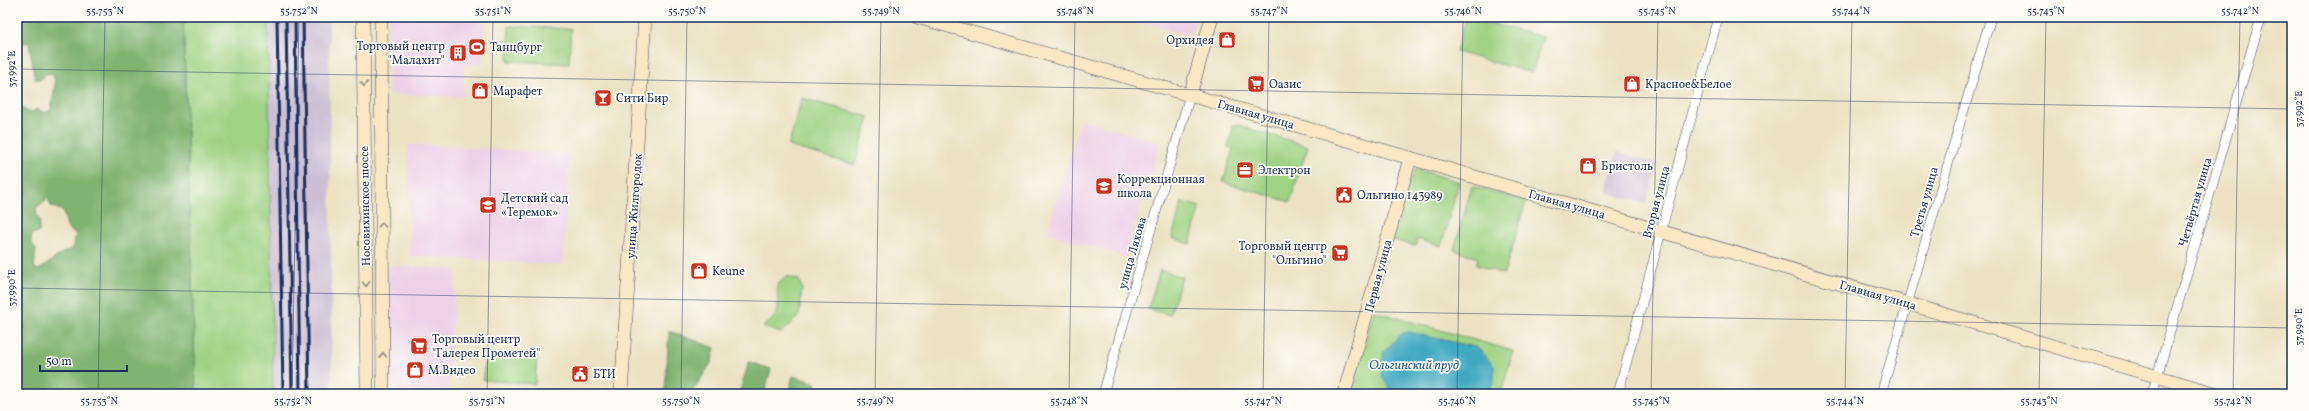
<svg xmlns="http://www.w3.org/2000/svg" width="2309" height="411" font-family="Vollkorn,serif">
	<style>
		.built { fill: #edd1e9 }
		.industrial { fill: #ccbfd4 }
		.green { fill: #9fd282; stroke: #5d8070 }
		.forest { fill: #7fb470; stroke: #4d7267; fill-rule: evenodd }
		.water { fill: #41a8c1; stroke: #2e6c90 }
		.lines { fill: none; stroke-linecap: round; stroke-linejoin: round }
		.street-casing { stroke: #3a4a6d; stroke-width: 10 }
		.secondary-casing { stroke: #3a4a6d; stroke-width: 14 }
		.street { stroke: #fff; stroke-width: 9 }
		.secondary { stroke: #fbe7c3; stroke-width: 13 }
		.rail { stroke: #1b2f5e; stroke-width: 3 }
		.oneway { stroke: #8b8b90 }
		.ticks { fill: none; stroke: #1b2f5e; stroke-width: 1; stroke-opacity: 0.45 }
		.labels { text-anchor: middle; stroke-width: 3.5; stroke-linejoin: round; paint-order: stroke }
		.poi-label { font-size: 12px; fill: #1b2f5e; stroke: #fdfcf7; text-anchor: start }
		.street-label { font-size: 12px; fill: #1b2f5e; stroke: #fdfcf7 }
		.water-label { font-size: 13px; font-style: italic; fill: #2a5f86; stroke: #fdfcf7 }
		.neatline { fill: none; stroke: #1b2f5e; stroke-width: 1.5 }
		.ticks-label { font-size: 10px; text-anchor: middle; fill: #1b2f5e }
	</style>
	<rect width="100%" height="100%" fill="#fdfcf7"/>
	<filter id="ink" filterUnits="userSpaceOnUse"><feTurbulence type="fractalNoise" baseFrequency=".025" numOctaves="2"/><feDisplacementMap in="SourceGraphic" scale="8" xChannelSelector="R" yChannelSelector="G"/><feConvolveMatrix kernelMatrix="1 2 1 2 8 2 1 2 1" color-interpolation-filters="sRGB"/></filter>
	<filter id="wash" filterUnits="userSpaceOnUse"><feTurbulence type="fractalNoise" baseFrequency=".012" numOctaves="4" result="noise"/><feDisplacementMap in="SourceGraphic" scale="16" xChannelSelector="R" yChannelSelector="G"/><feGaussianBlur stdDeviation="0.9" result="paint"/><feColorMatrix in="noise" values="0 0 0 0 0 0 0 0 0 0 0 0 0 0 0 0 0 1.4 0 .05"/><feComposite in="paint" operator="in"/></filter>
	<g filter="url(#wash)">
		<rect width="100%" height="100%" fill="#ece2c2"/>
		<g class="built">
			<path d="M389,17h91v5h4l-2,42h-17l-2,33 -75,-3z"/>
			<path d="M1125,17h71l-6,19z"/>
			<path d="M1081,119l79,24 -35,114 -73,-22 -4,-7z"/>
			<path d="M408,144l162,10 -7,111 -153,-9z"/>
			<path d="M387,265l69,4 -8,125h-60z"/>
		</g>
		<g class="industrial">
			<path d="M268,17h61l3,377h-59z"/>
			<path d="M1617,152l41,12 -12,40 -41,-12z"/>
		</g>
		<g class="green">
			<path d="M183,17h85l5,377h-77z"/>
			<path d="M1466,17l77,20 -11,36 -76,-21z"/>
			<path d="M509,26l62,3 -2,35 -61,-3z"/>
			<path d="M802,98l67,19 -14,48 -67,-19z"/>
			<path d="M1234,124l74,22 -18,56 -67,-20 10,-34 -5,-1z"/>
			<path d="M1416,169l43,13 -18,64 -24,-7 -2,7 -22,-6 16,-58z"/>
			<path d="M1472,186l54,15 -22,73 -28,-9 2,-7 -24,-8z"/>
			<path d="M1182,202l18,5 -10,37 -18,-6z"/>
			<path d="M1160,270l22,7 -12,38 -22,-6z"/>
			<path d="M787,276l12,4 3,9 -3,27 -18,17 -18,-6c23,-15 12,-24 15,-43z"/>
			<path d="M1374,311l139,40 -12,43h-148l-1,-5z"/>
			<path d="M485,353l52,3 -2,28 -52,-4z"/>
		</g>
		<g class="forest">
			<path d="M17,17h166l13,377h-179v-289l13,8 7,-4 7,4 7,-3 4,-25 -1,-9 -7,-3 -7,7 -5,-1 -6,-36 -12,-2zM48,198l3,8 12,5 5,18 8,5 -4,16 -7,1 -26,19 -5,-2 2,-19 -5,-7 1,-8 7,-2 1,-11 -3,-5 -1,-8z"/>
			<path d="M669,331l46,17 -4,15 -20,31 -26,-2z"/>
			<path d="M749,362l22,7 -7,25h-25z"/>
			<path d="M793,376l23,7 -3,11h-25z"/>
		</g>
		<path class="water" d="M1409,332l66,15 6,4 13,15v16l-7,12h-94l-11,-17 1,-24 19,-20z"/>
	</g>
	<g filter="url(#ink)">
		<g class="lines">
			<defs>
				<g id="street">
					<path d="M1103,394l87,-299"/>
					<path d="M1618,394l100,-377"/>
					<path d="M1881,394l110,-377"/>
					<path d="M2152,394l109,-377"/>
				</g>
				<g id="secondary">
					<path d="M363,17l4,377"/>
					<path d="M381,17l2,377"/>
					<path d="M917,17l493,141 807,236"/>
					<path d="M1190,95l22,-78"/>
					<path d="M621,394l24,-377"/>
					<path d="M1344,394l66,-236"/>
				</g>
			</defs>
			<use href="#street" class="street-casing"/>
			<use href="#secondary" class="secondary-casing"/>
			<use href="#street" class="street"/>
			<use href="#secondary" class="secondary"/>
			<g class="rail">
				<path d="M277,17l6,377"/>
				<path d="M286,17l6,377"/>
				<path d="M295,17l5,377"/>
				<path d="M303,17l6,377"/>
			</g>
		</g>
		<defs><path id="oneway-chevron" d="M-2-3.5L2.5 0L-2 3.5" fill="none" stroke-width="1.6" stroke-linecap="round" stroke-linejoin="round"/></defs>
		<g class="oneway">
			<use href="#oneway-chevron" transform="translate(364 84) rotate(89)"/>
			<use href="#oneway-chevron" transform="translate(382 225) rotate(-90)"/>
			<use href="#oneway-chevron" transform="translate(366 284) rotate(89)"/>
			<use href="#oneway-chevron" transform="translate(383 355) rotate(-90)"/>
		</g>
	</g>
	<path class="ticks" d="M17,69l2275,40M17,288l2275,40M98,394l7,-377M292,394l7,-377M487,394l6,-377M681,394l6,-377M875,394l6,-377M1069,394l6,-377M1263,394l6,-377M1457,394l6,-377M1651,394l7,-377M1845,394l7,-377M2039,394l7,-377M2233,394l7,-377"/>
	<defs>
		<symbol id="shop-square" viewBox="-11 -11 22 22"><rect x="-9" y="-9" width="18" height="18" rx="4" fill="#c8321e" stroke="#fdfcf7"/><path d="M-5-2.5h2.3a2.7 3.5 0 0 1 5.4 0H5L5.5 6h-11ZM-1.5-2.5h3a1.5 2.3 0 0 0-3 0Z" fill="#fff"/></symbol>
		<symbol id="stadium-square" viewBox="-11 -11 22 22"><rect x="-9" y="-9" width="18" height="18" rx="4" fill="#c8321e" stroke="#fdfcf7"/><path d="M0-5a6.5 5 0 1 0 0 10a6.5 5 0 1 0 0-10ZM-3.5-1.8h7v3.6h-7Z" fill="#fff"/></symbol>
		<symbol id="building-square" viewBox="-11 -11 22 22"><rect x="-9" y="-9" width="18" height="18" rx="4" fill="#c8321e" stroke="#fdfcf7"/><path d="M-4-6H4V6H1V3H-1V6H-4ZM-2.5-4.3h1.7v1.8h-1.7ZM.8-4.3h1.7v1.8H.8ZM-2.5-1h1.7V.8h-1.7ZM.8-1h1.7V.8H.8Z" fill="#fff"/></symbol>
		<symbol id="supermarket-square" viewBox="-11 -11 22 22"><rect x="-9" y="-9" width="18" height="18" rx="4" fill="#c8321e" stroke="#fdfcf7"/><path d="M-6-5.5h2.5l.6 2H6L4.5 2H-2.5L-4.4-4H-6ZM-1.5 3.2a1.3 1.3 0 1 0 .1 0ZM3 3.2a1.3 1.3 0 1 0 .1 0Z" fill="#fff"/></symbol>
		<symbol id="bar-square" viewBox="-11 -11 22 22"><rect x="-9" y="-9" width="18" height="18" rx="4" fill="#c8321e" stroke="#fdfcf7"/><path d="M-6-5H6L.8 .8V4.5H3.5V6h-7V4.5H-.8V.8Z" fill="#fff"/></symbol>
		<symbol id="office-square" viewBox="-11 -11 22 22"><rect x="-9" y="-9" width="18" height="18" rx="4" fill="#c8321e" stroke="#fdfcf7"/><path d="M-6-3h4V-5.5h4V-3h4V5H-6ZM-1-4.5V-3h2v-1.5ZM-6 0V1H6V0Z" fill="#fff"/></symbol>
		<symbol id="school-square" viewBox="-11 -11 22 22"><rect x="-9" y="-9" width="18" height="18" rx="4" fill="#c8321e" stroke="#fdfcf7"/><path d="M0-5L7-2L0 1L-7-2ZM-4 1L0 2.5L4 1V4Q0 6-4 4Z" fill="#fff"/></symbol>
		<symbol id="civic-square" viewBox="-11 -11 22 22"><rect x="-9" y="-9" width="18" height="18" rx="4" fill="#c8321e" stroke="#fdfcf7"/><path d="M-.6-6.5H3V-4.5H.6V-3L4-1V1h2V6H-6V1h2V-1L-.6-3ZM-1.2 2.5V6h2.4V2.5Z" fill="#fff"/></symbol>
	</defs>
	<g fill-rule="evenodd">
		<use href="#shop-square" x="1217" y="30" width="20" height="20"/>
		<use href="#stadium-square" x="467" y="37" width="20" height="20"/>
		<use href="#building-square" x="448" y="43" width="20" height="20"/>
		<use href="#supermarket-square" x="1246" y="74" width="20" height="20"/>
		<use href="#shop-square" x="1622" y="74" width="20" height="20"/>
		<use href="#shop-square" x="470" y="81" width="20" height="20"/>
		<use href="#bar-square" x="593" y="88" width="20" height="20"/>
		<use href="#shop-square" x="1578" y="156" width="20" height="20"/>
		<use href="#office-square" x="1235" y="160" width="20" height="20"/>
		<use href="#school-square" x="1094" y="176" width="20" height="20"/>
		<use href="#civic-square" x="1334" y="185" width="20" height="20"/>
		<use href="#school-square" x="478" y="195" width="20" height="20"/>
		<use href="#supermarket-square" x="1330" y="243" width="20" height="20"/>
		<use href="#shop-square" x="689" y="261" width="20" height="20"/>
		<use href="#supermarket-square" x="409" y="336" width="20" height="20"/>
		<use href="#shop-square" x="405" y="360" width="20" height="20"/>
		<use href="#civic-square" x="570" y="364" width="20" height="20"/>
	</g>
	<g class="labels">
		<g class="poi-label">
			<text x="1214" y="44" text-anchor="end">Орхидея</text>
			<text x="445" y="50" text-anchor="end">Торговый центр<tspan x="445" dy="14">"Малахит"</tspan></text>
			<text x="490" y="51">Танцбург</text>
			<text x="1269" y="88">Оазис</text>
			<text x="1645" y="88">Красное&amp;Белое</text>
			<text x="493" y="95">Марафет</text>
			<text x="616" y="102">Сити Бир</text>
			<text x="1601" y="170">Бристоль</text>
			<text x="1258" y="174">Электрон</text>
			<text x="1117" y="183">Коррекционная<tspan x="1117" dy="14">школа</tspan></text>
			<text x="1357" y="199">Ольгино 143989</text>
			<text x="501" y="202">Детский сад<tspan x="501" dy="14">«Теремок»</tspan></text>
			<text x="1327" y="250" text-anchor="end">Торговый центр<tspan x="1327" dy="14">"Ольгино"</tspan></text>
			<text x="712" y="275">Keune</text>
			<text x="432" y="343">Торговый центр<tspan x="432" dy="14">"Галерея Прометей"</tspan></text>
			<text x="428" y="374">М.Видео</text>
			<text x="593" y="378">БТИ</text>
		</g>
		<g class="street-label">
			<text transform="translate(1256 114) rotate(16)" y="4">Главная улица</text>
			<text transform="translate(1656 202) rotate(-75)" y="4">Вторая улица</text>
			<text transform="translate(1924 202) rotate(-74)" y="4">Третья улица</text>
			<text transform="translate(2195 202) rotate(-74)" y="4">Четвёртая улица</text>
			<text transform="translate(1567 204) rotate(16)" y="4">Главная улица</text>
			<text transform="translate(365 206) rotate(-91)" y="4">Носовихинское шоссе</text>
			<text transform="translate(634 206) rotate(-86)" y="4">улица Жилгородок</text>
			<text transform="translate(1132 253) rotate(-74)" y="4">улица Ляхова</text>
			<text transform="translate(1378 276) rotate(-75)" y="4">Первая улица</text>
			<text transform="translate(1878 295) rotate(16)" y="4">Главная улица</text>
		</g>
		<g class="water-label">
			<text x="1414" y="369">Ольгинский пруд</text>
		</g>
	</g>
	<rect width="2309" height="411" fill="none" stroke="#fdfcf7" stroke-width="44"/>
	<path d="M40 365v6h87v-6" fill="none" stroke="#1b2f5e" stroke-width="2"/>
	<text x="46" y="365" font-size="12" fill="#1b2f5e" stroke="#fdfcf7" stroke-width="3" paint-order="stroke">50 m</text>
	<rect x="22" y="22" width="2265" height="367" class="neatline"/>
	<g class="ticks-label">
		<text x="105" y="14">55.753°N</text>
		<text x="299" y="14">55.752°N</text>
		<text x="493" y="14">55.751°N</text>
		<text x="687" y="14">55.750°N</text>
		<text x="881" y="14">55.749°N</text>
		<text x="1075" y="14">55.748°N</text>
		<text x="1269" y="14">55.747°N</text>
		<text x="1463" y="14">55.746°N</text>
		<text x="1657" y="14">55.745°N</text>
		<text x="1851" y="14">55.744°N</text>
		<text x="2046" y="14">55.743°N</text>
		<text x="2240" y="14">55.742°N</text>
		<text transform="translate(11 69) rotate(-90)" y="4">37.992°E</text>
		<text transform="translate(2298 109) rotate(-90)" y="4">37.992°E</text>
		<text transform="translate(11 288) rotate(-90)" y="4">37.990°E</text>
		<text transform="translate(2298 327) rotate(-90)" y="4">37.990°E</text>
		<text x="99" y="404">55.753°N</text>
		<text x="293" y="404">55.752°N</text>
		<text x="487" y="404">55.751°N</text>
		<text x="681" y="404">55.750°N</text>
		<text x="875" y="404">55.749°N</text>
		<text x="1069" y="404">55.748°N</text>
		<text x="1263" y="404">55.747°N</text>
		<text x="1457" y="404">55.746°N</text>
		<text x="1651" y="404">55.745°N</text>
		<text x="1845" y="404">55.744°N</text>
		<text x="2039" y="404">55.743°N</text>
		<text x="2233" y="404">55.742°N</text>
	</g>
</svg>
